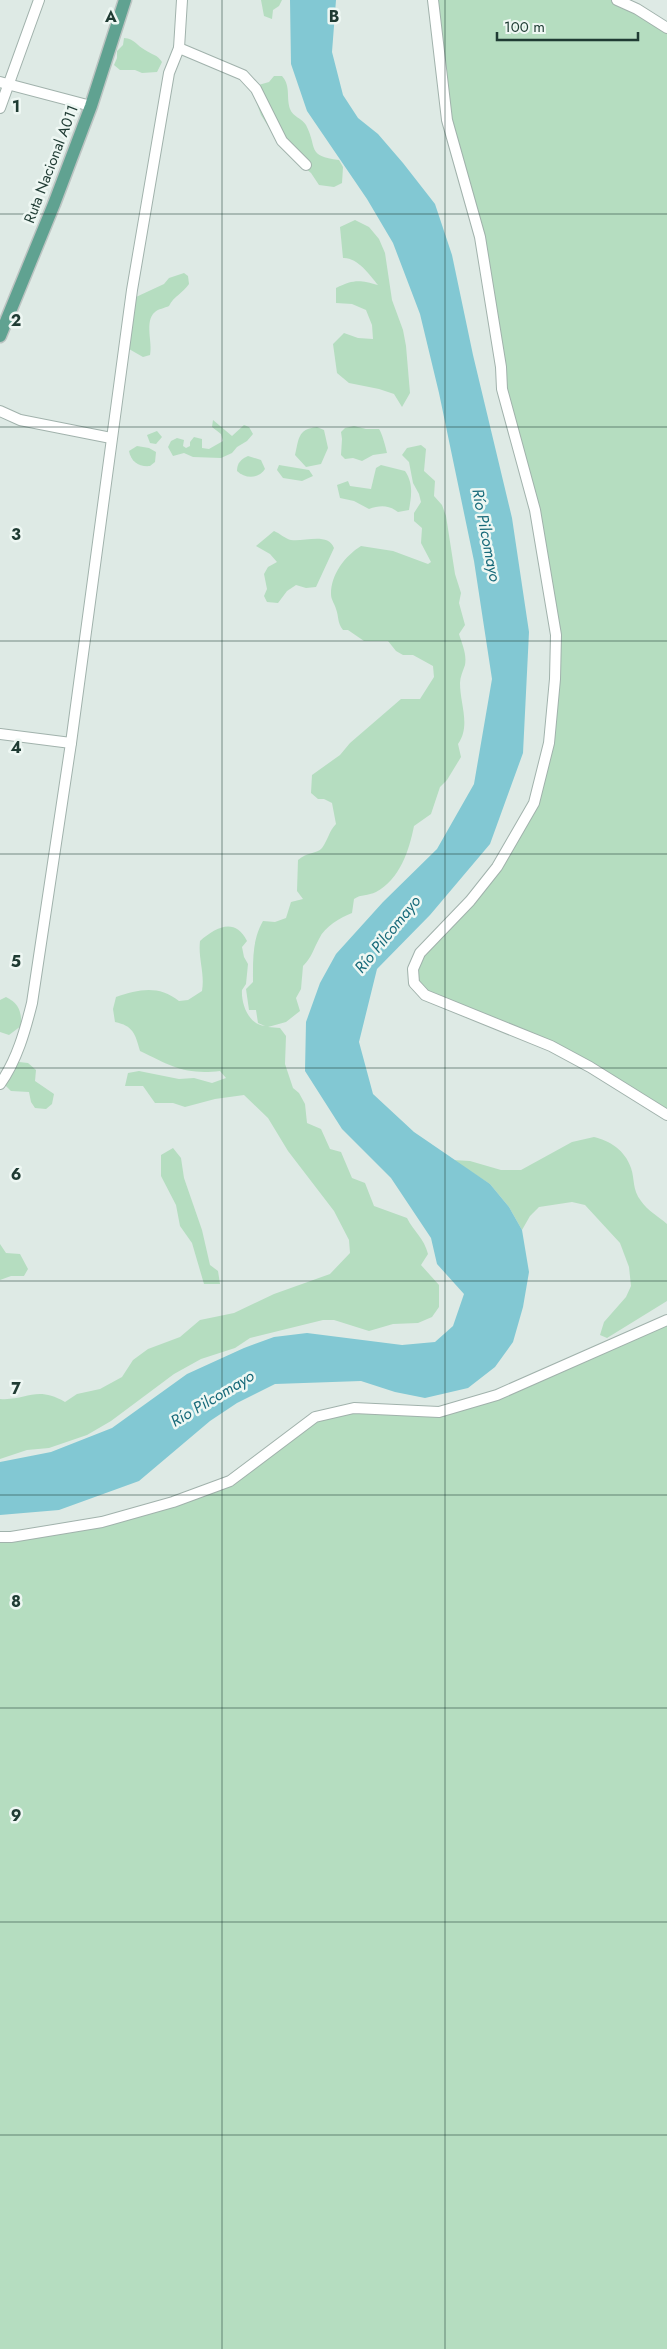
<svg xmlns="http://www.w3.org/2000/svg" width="667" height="2349" font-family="Jost,sans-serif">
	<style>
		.green { fill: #b5ddc0 }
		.water { fill: #82c8d3 }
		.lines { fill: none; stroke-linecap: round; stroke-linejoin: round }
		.minor-casing { stroke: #a1b2ac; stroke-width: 12 }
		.major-casing { stroke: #bcc4c2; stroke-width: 15 }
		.minor { stroke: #fff; stroke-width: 10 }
		.major { stroke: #60a291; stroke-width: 12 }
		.grid { fill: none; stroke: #1f3b33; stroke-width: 1; stroke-opacity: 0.55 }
		.labels { text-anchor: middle; stroke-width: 5; stroke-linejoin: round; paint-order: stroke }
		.street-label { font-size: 15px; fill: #1f3b33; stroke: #eef7f3 }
		.water-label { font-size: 16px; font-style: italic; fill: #166979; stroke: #eef7f3 }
		.grid-label { font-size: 16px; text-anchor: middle; font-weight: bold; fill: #1f3b33; stroke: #eef7f3; stroke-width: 5; stroke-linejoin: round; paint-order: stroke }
	</style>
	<rect width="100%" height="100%" fill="#deeae5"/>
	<g class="green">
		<path d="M261,0h21l-3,6 -6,4 -1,9 -8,-3z"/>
		<path d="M433,0h184l50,28v1087l-77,-48 -143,-62 -33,-22 6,-30 50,-52 64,-97 21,-125 -7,-96 -46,-194 -15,-114 -30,-121z"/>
		<path d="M124,38c11,1 12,7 21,12 7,5 12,4 17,12l-5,10 -15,1 -7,-3h-15l-6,-5 3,-7v-7l6,-6z"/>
		<path d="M274,76h8c9,10 4,21 8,33 3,8 12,9 16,16 12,23 0,31 33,35l4,7 -1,16 -8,4 -15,-2 -8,-12 -29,-25 -21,-33 -5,-14 -1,-15 14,-4z"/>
		<path d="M355,220l14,7 10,12 6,14 7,47 11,30 3,16 4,47 -8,14 -8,-13 -15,-5 -30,-6 -12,-10 -4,-29 11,-11 14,5 15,1 -1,-14 -6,-15 -14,-6 -16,-1v-15c18,-9 24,-8 42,-3 -8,-10 -21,-28 -35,-27l-3,-31z"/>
		<path d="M184,273l4,3 1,8c-6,9 -15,12 -20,22 -4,2 -11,3 -14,6 -11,9 -2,31 -5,43l-7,2 -14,-8 -1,-7 8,-45 28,-13 5,-6z"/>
		<path d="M213,420l19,16 12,-11 5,2 4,7 -6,7 -10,6 -5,6 -11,5 -28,-1 -9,-4 -11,3 -5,-9 3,-6 6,-3 7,2 -1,6 3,2 4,-2v-4l4,-5 8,2v9l7,1 14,-8 -2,-7 -9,-7z"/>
		<path d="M354,426l12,3h13c3,4 7,19 8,24l-14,2 -11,6 -9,-3 -8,1 -4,-4 1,-16 -1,-7 4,-4z"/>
		<path d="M317,427l7,3 4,18 -7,16 -15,3 -11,-12c4,-15 2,-26 22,-28z"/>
		<path d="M157,431l5,6 -6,7 -6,-1 -3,-8z"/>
		<path d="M421,445l5,4 -2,22 11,10 -1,15 8,9 4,11 9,58 6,19 -2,10 6,22 -6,9c3,10 8,20 6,31 -2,6 -5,12 -5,18 0,21 11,43 -2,61l3,13 -14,23 -7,7 -9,27 -17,12c-5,25 -14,53 -38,66 -8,4 -15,2 -22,7l-2,14c-12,5 -27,13 -33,26 -6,11 -7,18 -16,27l-2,23 -5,9 4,13 -14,11 -18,5 12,1 6,8 -1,28 8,24 6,5 6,11 2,19 14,6 9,20 11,3 11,26 13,5 9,23 33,12c7,14 17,20 21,36l-7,11 18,20v22l-7,10 -14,6 -25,1 -24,7 -35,-11h-11l-73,18 -15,10 -34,11 -27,15 -63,47 -24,14 -38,13 -22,2 -27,9v-60c27,2 36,-14 65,3l12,-8 23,-5 22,-12 11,-17 15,-11 32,-12 20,-17 34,-7 40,-19 56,-20 20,-21 -1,-13 -15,-29 -46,-60 -20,-33 -24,-23 -29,4 -30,8 -12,-4h-18l-12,-17h-18l3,-13 11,-2 40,8 15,-1 18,5 14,-5 -6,-7c-35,4 -49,-5 -80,-20 -5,-18 -7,-25 -25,-29l-2,-13 3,-12c23,-8 43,-12 63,4l9,-1 14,-9c3,-18 -4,-32 -2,-50 16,-14 35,-24 47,0l-5,6 2,10 4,7 -2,20 -4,6c-1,14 7,35 23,36l-7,-3 -2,-13h-7l-3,-21 7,-7c0,-21 -1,-42 10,-61l12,1 11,-4 5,-16 12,-3 -6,-8 1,-31c9,-8 19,-6 24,-12 6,-8 7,-17 14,-24l-4,-21 -8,-4h-6l-7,-6 1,-18 28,-20 10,-12 51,-44h19l14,-22 -1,-11 -20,-11h-10l-7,-4 -8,-10h-24l-16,-11h-5c-6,-8 -4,-13 -7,-21 -1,-5 -5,-9 -5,-15 0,-20 14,-38 30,-48l32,5 35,13 3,-2 -10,-19 1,-15 -8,-7v-8l7,-11 -2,-8 -6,-11 -4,-21 -7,-7 5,-7z"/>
		<path d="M137,446l12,2 7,4 -1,10 -5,4c-11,1 -19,-4 -21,-15z"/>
		<path d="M248,456l13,4 4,9c-6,10 -20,10 -28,2 0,-8 4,-12 11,-15z"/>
		<path d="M279,465l30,5 4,6 -11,5 -19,-3 -6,-8z"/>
		<path d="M381,465l24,6c9,13 6,26 4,39l-11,2c-9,-7 -18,-7 -29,-3l-15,-8 -14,-3 -3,-13 11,-4 2,5 21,3 5,-21z"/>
		<path d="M274,531c5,2 12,8 17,9 13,2 37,-8 43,8l-18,39 -10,1 -10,-3 -9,6 -9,12 -11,-1 -3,-6 3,-7 -3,-15 4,-7 9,-5 -7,-8 -14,-8z"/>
		<path d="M6,997c13,6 16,16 15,29l-12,9 -9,-3v-32z"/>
		<path d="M19,1062l9,1 8,7 -1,11 19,13 -2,10 -6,5 -11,-1 -4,-6 -2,-10 -18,-1 -6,-6 5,-20z"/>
		<path d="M594,1137c16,4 31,13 37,31 4,12 1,21 10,33 6,9 18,16 26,23v77l-60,37 -7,-3 4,-13 22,-25 5,-11 -2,-19 -9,-24 -35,-38 -13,-3 -33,5 -9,9 -8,14 -13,-23 -19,-23 -37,-24 17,1 31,9h20l51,-28z"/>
		<path d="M173,1148l8,10 3,20 18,52 8,35 8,6 2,13h-16l-12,-41 -12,-17 -4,-21 -15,-29v-21z"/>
		<path d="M0,1244l6,9 14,1 8,15 -4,7h-13l-11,4z"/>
		<path d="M667,1320v1029h-667v-812l102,-15 128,-41 85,-64 20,-6 83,2 79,-18z"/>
	</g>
	<path class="water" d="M290,0h46l-4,52 11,43 15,23 20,16 25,29 32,41 17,51 21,100 39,163 17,114 -6,121 -33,91 -60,71 -53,54 -18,73 14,52 41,38 76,52 19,23 13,23 7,42 -6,35 -10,35 -18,25 -27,21 -43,10 -30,-6 -34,-11 -86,3 -38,19 -27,18 -71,60 -80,29 -59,5v-53l51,-10 61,-24 75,-54 57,-26 30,-11 33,-4 95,12 33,-3 18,-16 11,-32 -27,-30 -6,-26 -40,-60 -49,-49 -37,-58 1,-49 14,-39 16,-29 47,-52 54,-53 37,-65 18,-105 -18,-118 -35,-168 -19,-79 -27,-71 -26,-44 -60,-88 -16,-47z"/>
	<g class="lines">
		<defs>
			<g id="minor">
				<path d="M433,0l14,120 33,117 21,130 1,22 33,121 21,125 -1,44 -6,64 -15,60 -37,64 -27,34 -50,52 -7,16 1,14 11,12 126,51 39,21 77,48"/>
				<path d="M617,0l20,9 30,19"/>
				<path d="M179,48l64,27 13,14 26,52 24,24"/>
				<path d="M0,82l91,24"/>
				<path d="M0,108l39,-108"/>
				<path d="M0,411l20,9 91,18"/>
				<path d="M0,734l71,9"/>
				<path d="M0,1084c17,-24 25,-53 32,-81l39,-260 61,-453 37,-217 10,-25 3,-48"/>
				<path d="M0,1537h11l91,-15 71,-20 57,-21 85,-64 39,-9 85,4 58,-17 170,-75"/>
			</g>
			<path id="major" d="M0,336l54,-132 37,-98 34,-106"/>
		</defs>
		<use href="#minor" class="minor-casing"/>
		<use href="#major" class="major-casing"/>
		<use href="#minor" class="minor"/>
		<use href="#major" class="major"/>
	</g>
	<path class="grid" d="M222,0v2349M445,0v2349M0,214h667M0,427h667M0,641h667M0,854h667M0,1068h667M0,1281h667M0,1495h667M0,1708h667M0,1922h667M0,2135h667"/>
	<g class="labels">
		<g class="street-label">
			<text transform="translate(51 164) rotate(-69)" y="5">Ruta Nacional A011</text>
		</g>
		<g class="water-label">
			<text transform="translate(487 535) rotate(79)" y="6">Río Pilcomayo</text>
			<text transform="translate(387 934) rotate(-51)" y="6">Río Pilcomayo</text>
			<text transform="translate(212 1398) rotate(-31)" y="6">Río Pilcomayo</text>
		</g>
	</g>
	<g class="grid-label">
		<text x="111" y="22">A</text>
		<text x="334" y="22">B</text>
		<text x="16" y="112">1</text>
		<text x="16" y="326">2</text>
		<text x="16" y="540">3</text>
		<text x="16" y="753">4</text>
		<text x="16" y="967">5</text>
		<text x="16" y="1180">6</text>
		<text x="16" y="1394">7</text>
		<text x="16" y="1607">8</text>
		<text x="16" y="1821">9</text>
	</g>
	<path d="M497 32v8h141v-8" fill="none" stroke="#1f3b33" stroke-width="2.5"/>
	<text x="504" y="32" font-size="15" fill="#1f3b33" stroke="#eef7f3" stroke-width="4" paint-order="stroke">100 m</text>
</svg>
